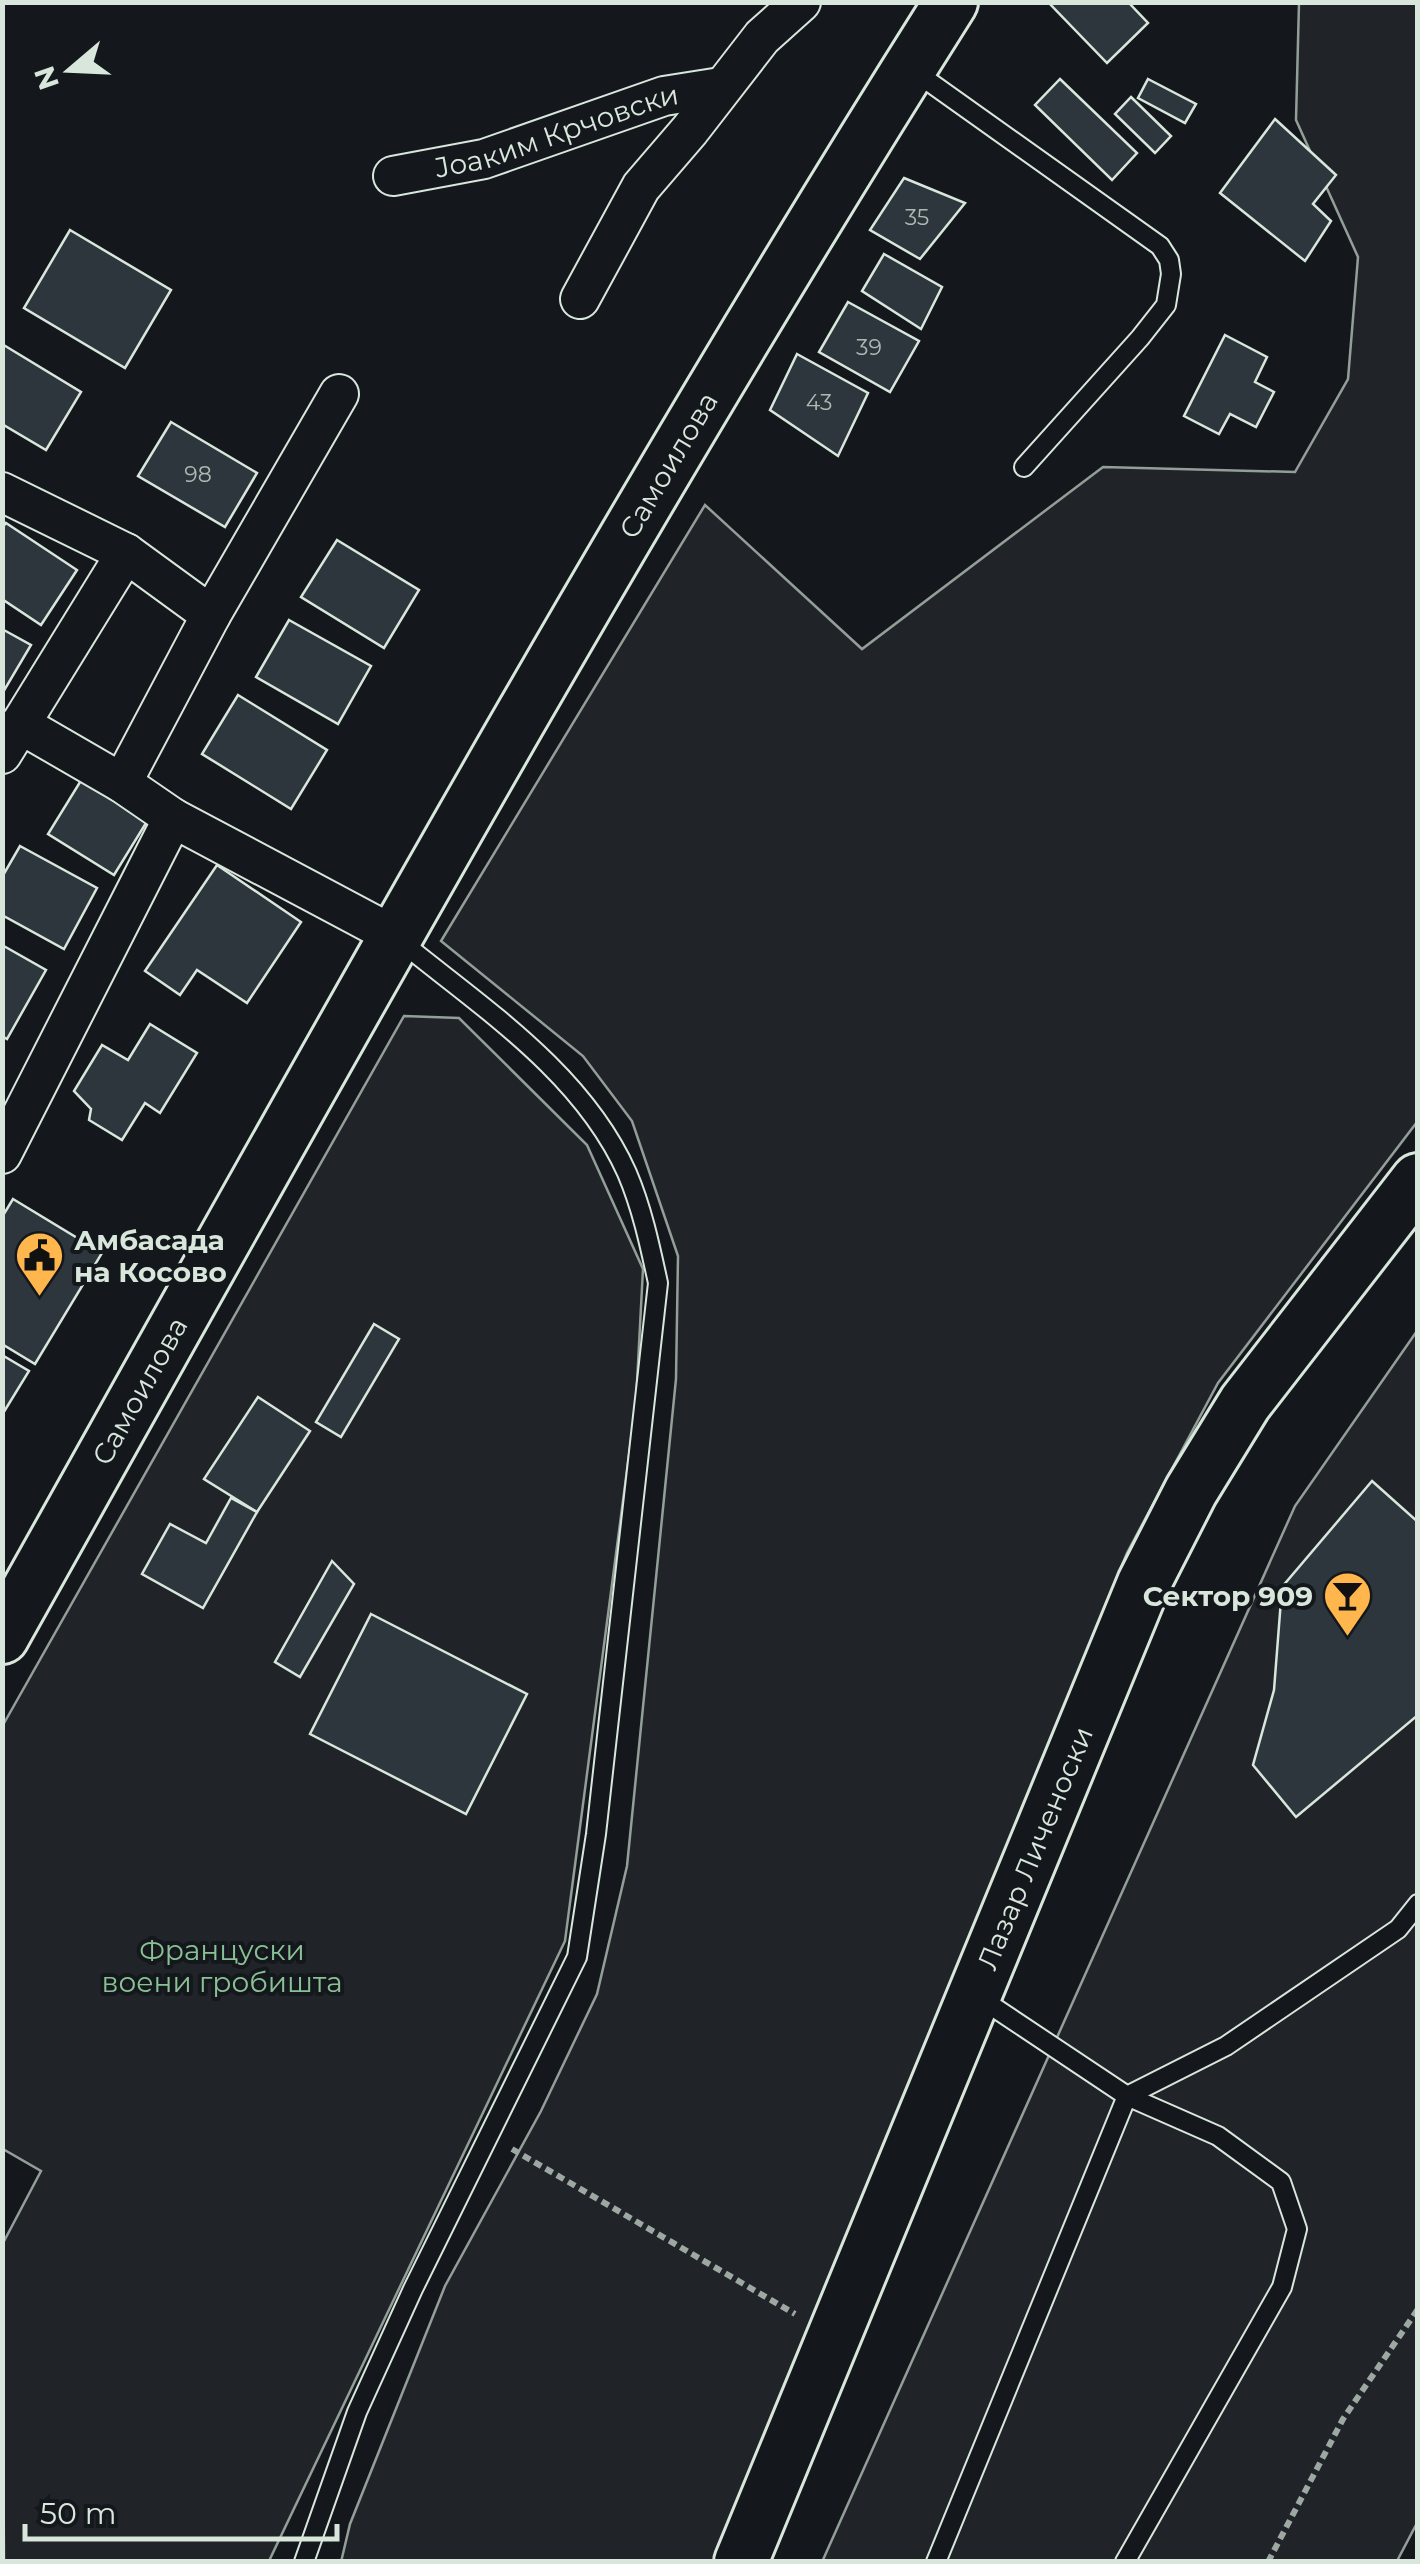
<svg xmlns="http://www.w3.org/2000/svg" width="1420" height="2564" font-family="Montserrat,sans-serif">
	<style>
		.green { fill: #202428; stroke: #939e99; stroke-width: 2.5 }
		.building { fill: #2c363c; stroke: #d8e6dc; stroke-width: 2.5 }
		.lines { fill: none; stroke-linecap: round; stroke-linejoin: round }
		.lane-casing { stroke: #d8e6dc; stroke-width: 22 }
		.street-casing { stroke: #d8e6dc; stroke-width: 42 }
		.secondary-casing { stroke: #d8e6dc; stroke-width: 58 }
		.path { stroke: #9da8a2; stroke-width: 6; stroke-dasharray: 8 5; stroke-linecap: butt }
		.lane { stroke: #14181c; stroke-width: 18 }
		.street { stroke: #14181c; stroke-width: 38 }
		.secondary { stroke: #14181c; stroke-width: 52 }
		.labels { text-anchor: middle; stroke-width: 8; stroke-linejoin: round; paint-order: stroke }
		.number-label { font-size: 22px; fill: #adbab4 }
		.street-label { font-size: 28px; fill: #d8e6dc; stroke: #14181c }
		.poi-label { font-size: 28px; font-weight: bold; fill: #d8e6dc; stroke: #14181c; text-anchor: start }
		.park-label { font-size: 28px; fill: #8ac095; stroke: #14181c }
	</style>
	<rect width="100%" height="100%" fill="#14181c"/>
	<g class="green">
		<path d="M1299,3h118v1119l-199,261 -91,170 -412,1008 -374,1 9,-38 95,-238 96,-175 56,-117 30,-128 49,-487 2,-123 -46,-135 -49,-65 -142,-115 264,-436 157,144 241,-182 192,5 53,-93 10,-122 -62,-137z"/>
		<path d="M404,1016l55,2 128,127 56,124 -7,133 -71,539 -296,620 -265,1 -2,-317 39,-74 -38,-22v-424z"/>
		<path d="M1417,1331v1192l-20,38 -575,1 473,-1056z"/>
	</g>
	<g class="building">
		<path d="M1048,2h80l20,21 -41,40z"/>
		<path d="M1060,79l77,74 -25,27 -77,-75z"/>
		<path d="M1148,79l48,25 -11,19 -47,-25z"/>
		<path d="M1131,97l40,39 -16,17 -40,-39z"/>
		<path d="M1275,119l61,56 -23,29 18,17 -26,40 -85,-68z"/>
		<path d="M904,178l61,25 -45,56 -50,-29z"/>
		<path d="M70,230l101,60 -46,78 -101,-60z"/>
		<path d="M884,254l58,33 -21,42 -59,-38z"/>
		<path d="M848,302l71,39 -29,51 -71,-40z"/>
		<path d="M1225,335l42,22 -12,25 19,10 -18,35 -26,-13 -11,20 -35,-18z"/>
		<path d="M2,344l79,48 -35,58 -44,-26z"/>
		<path d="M797,354l71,39 -30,63 -68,-46z"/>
		<path d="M171,422l86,51 -32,54 -87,-51z"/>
		<path d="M6,523l71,47 -36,55 -39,-26v-71z"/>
		<path d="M337,540l82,50 -35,58 -83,-51z"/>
		<path d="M289,620l82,46 -33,58 -82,-47z"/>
		<path d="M2,629l29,16 -29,49z"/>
		<path d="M238,695l89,55 -36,59 -89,-55z"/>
		<path d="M85,774l66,41 -37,60 -66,-41z"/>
		<path d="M20,846l77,42 -33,61 -62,-34v-38z"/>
		<path d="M217,865l84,57 -54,81 -50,-33 -17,25 -35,-24z"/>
		<path d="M2,945l44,25 -39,69 -5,-3z"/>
		<path d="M150,1024l47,29 -37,60 -15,-10 -23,37 -33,-20 2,-11 -17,-18 28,-46 26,15z"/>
		<path d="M13,1199l89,54 -67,111 -33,-20v-127z"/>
		<path d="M374,1324l25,15 -58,98 -25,-15z"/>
		<path d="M2,1355l27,16 -27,44z"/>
		<path d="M258,1397l52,34 -53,81 -53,-33z"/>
		<path d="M1372,1481l46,41v193l-122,102 -43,-52 21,-75 8,-103z"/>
		<path d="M231,1498l26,14 -54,96 -61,-34 28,-50 36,19z"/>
		<path d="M332,1561l22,23 -54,93 -25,-15z"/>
		<path d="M371,1614l156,80 -61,120 -156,-80z"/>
	</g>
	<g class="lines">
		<defs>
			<g id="lane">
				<path d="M914,71l246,175 9,14 2,14 -5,31 -26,33 -116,129"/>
				<path d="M980,1998l147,98 91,40 63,46 16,47 -15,58 -157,275"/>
				<path d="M304,2562l53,-150 56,-123 164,-332 19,-123 62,-551c-8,-37 -16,-75 -31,-110 -45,-101 -146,-166 -228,-233"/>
				<path d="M936,2562l191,-466 99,-50 172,-117 20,-25"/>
			</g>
			<g id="street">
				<path id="s1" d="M393,176l91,-17 180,-63 57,-9"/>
				<path d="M580,299l61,-112 49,-57 72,-93 39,-35"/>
				<path d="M2,492l124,61 85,62"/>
				<path d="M20,724l102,59 51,35 222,118"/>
				<path d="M2,754l124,-201"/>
				<path d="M122,783l89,-168 128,-221"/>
				<path d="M2,1154l171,-336"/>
			</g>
			<g id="secondary">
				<path id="s2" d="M2,1637c308,-549 612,-1102 949,-1635"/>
				<path id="s3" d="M741,2562l403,-979 47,-92 54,-88 173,-223"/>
			</g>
		</defs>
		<use href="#lane" class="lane-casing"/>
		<use href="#street" class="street-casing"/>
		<use href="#secondary" class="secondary-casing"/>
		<g class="path">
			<path d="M512,2149l283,165"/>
			<path d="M1268,2562l75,-143 75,-110"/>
		</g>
		<use href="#lane" class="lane"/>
		<use href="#street" class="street"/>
		<use href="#secondary" class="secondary"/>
	</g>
	<defs>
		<symbol id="civic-pin" viewBox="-11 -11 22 30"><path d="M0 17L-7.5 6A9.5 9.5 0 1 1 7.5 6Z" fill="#ffb74d" stroke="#14181c"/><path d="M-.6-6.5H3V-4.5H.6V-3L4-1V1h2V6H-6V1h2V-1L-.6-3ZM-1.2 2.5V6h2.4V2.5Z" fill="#111"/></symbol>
		<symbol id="bar-pin" viewBox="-11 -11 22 30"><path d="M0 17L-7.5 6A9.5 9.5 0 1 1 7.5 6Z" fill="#ffb74d" stroke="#14181c"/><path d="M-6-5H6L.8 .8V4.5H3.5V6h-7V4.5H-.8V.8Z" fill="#111"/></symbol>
	</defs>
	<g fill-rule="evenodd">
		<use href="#civic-pin" x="12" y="1228" width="55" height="75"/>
		<use href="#bar-pin" x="1320" y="1568" width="55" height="75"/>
	</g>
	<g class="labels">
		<g class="number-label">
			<text x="917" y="225">35</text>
			<text x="869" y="355">39</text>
			<text x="819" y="410">43</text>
			<text x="198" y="482">98</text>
		</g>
		<g class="street-label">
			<text dy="10" stroke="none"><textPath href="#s1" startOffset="170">Јоаким Крчовски</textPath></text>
			<text dy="10" stroke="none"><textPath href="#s2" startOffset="1348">Самоилова</textPath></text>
			<text dy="10" stroke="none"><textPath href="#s2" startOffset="282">Самоилова</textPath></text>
			<text dy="10" stroke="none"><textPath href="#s3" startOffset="772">Лазар Личеноски</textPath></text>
		</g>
		<g class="poi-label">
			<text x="74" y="1250">Амбасада<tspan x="74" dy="32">на Косово</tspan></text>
			<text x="1313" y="1606" text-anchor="end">Сектор 909</text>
		</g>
		<g class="park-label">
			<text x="222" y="1960">Француски<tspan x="222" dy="32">воени гробишта</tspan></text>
		</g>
	</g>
	<rect width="1420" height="2564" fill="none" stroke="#d8e6dc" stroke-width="10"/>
	<g transform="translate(70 70) rotate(251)" stroke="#14181c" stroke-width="8" paint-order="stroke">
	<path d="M0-8L18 38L0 25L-18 38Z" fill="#d8e6dc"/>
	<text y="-15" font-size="28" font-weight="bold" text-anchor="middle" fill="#d8e6dc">N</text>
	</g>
	<path d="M25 2524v15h312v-15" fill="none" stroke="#d8e6dc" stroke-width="5"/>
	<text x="40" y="2524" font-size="30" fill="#d8e6dc" stroke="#14181c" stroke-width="8" paint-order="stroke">50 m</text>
</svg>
